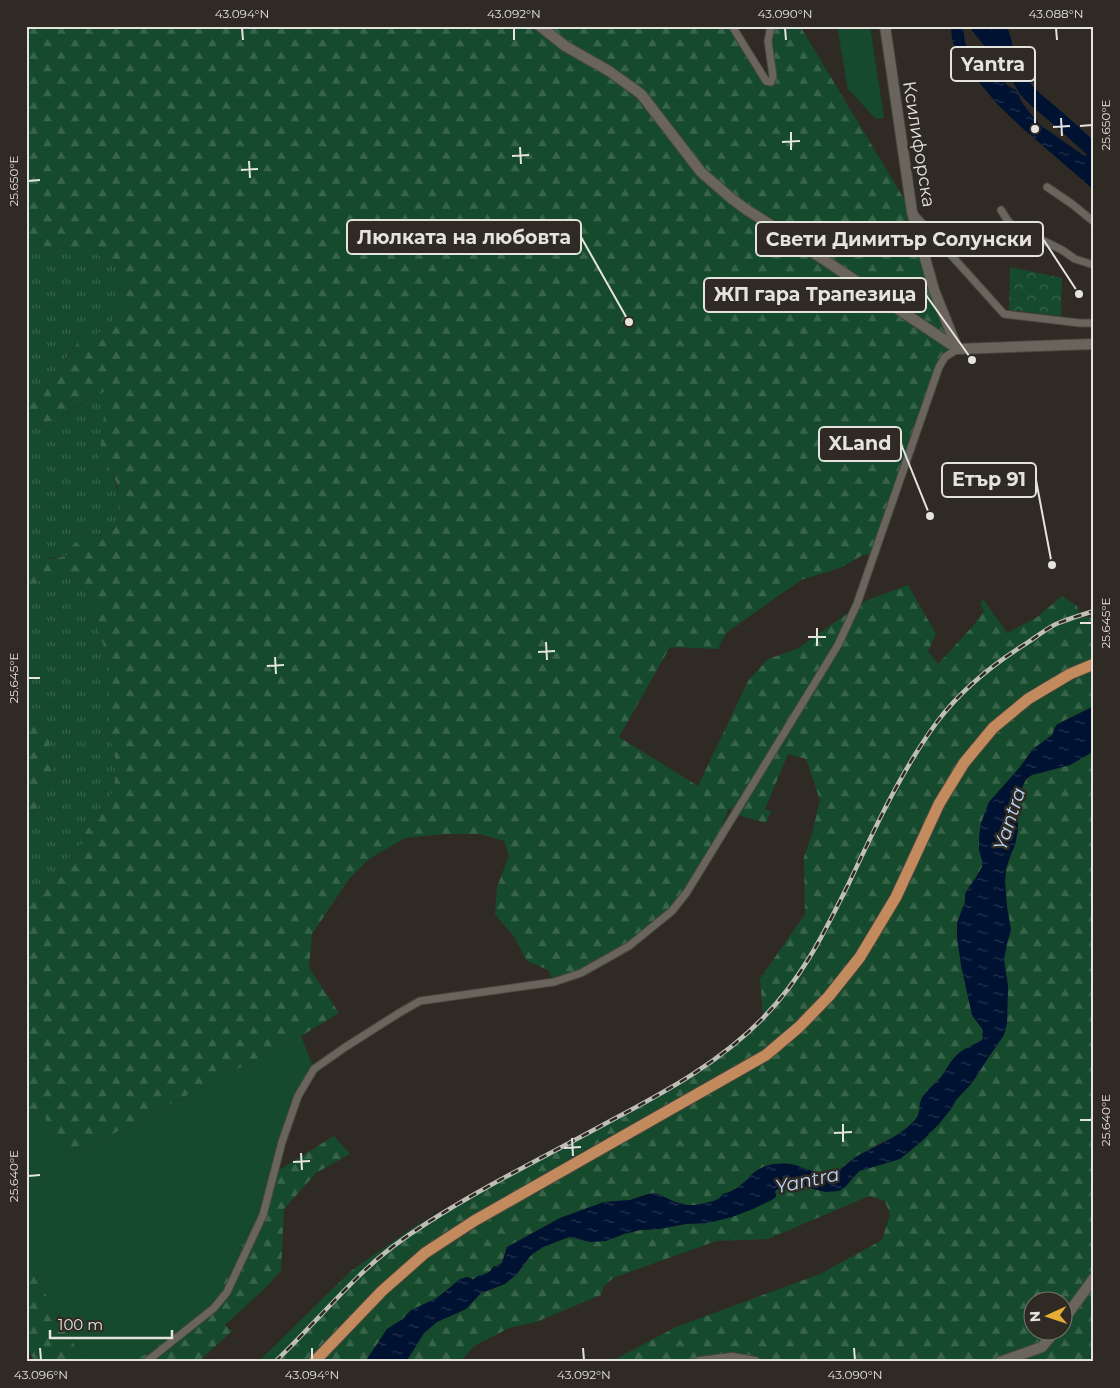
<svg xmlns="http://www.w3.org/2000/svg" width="1120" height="1388" font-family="Montserrat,sans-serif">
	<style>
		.grass { fill: url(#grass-tufts) }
		.forest { fill: url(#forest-firs); fill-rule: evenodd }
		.park { fill: url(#park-crowns) }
		.garden { fill: #164a2c }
		.water { fill: url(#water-ripples) }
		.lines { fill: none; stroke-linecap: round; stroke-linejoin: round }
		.river { stroke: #001231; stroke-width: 15 }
		.street-casing { stroke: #48463f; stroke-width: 9 }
		.secondary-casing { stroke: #48463f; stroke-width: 12 }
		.primary-casing { stroke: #48463f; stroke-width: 13 }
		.street { stroke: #69655d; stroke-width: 7 }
		.secondary { stroke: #69655d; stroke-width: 10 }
		.primary { stroke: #c28a5d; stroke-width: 11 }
		.rail-casing { stroke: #c0beb8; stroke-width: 4.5 }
		.rail { stroke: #2f2b24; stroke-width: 2.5; stroke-dasharray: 8; stroke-linecap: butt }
		.ticks { fill: none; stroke: #e5e3de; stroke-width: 2 }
		.labels { text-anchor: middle; stroke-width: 5; stroke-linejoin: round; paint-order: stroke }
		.street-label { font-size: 18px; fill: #e5e3de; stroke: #2f2b24 }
		.water-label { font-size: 19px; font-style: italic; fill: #bcd8fb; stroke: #2f2b24 }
		.leader { fill: none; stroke: #e5e3de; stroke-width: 2 }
		.callout-dot { fill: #e5e3de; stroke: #2f2b24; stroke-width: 2 }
		.callout { fill: #2f2b24; stroke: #e5e3de; stroke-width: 2 }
		.callout-label { font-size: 19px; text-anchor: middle; font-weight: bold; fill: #e5e3de }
		.neatline { fill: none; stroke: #e5e3de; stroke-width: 2 }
		.ticks-label { font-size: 12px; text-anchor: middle; fill: #e5e3de }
	</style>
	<defs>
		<pattern id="grass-tufts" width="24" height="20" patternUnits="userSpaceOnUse" patternTransform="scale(1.25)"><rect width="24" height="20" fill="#164a2c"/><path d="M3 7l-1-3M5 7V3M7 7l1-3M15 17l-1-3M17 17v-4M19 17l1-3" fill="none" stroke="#38644a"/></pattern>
		<pattern id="forest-firs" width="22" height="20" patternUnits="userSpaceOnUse" patternTransform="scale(1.25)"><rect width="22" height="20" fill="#164a2c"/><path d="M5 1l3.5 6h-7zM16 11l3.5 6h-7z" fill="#38644a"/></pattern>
		<pattern id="park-crowns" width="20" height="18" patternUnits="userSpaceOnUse" patternTransform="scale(1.25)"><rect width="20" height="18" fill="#164a2c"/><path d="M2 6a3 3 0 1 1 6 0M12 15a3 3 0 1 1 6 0" fill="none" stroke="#38644a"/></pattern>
		<pattern id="water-ripples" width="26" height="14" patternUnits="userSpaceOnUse" patternTransform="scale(1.25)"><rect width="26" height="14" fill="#001231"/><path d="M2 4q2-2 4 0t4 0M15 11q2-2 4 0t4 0" fill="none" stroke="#25344e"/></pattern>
	</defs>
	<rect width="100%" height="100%" fill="#2f2b24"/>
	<g class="grass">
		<path d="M31,246l27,6h33l26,11 9,35 -13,23 -14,12 -25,14 -21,29 -16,10 -11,10v-147z"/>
		<path d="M108,389l2,78 9,28 -1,28 -9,10 -14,2 -22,20 -23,3 -18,11 -6,1v-141l27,-8z"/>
		<path d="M66,568c11,13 21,24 27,40 6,18 7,36 18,52l-2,5v69l7,27 -1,17 -2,13 -28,42 -1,8 -31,35 -9,16 -18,9v-79l15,-20 9,-20 2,-12 -3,-33 -10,-15 -13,-12v-120l16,-11h12z"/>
	</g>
	<g class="forest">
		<path d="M26,26h706l39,56v-56h29l112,186 46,137 -13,8 -70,197 -12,1 -23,13 -39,12 -75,53 -8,16 -48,-2 -51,90 79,49 50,-105 20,-22 29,-10 68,-48 43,-16 28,49 -8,17 10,13 35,-38 11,-15 -4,-8 3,-4 24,34 29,-15 26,-22 15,10 4,12 13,-2v90l-33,16 -9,13 -19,14 -52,74 -2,27 3,10v7l-7,12 -6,8 -4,7v8l-8,21v14l4,28 11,50 11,15 -1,10 -13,7 -19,16 -8,13 -10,10 -13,29 -5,7 -16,13 -20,9 -25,15 -13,10 -8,4 -68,-6 -10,5 -12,13 -28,16 -18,4h-9l-12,-3 -19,-9 -8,1 -18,6 -26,2 -44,16 -53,29 -5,16 -9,4 -2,4 -6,3 -6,2 -5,3 -29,12 -8,7 -31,16 -3,5 -16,10 -22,33h-107l94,-92 65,-45 254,-136 36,-24 56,-47 -3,-39 45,-65 -1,-57 8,-23 8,-34 -14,-41 -18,-5 -23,55 6,2 -5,12 -25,-7 -12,-8 -13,34 -44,69 -67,49 -51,22 -6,-12 -21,-9 -12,-23 -20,-24 2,-27 12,-31 -5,-15 -24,-7h-35l-40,4 -36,21 -20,20 -37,55 -3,34 30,45 -38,23 -232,121 -30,-48 -13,10v-218l18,-9 9,-16 31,-35 1,-8 28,-42 2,-13 1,-17 -7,-27v-69l2,-5c-11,-16 -12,-34 -18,-52 -6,-15 -16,-28 -27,-39l-12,10h-12l-16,11v-20l6,-1 6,-8 35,-6 -1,-9 8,-8 29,-5 9,-10 1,-28 -1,-8 -8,-20 -11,-8 8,-69 -26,14 -28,17 -27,8v-33l11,-10 16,-10 27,-36 19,-7 14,-12 13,-23 -9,-35 -26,-11h-33l-27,-6 -5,3z"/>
		<path d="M26,710l13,12 10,15 3,33 -2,12 -9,20 -15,20z"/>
		<path d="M1094,751v611h-484l66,-35 144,-53 62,-34 8,-26 -5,-13 -16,-5 -101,43 -52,2 -103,37 -9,8 -3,9 -65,27 -27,6 -35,18 -14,16h-54l18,-29 13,-11 29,-13 15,-16 12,-4 24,-15 14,-19 12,-8 26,-10 55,-3 16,-4 19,-1 27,-5 89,-32 1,-2 14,-2 56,-2 13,-15 29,-8 33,-21 30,-33 5,-9 16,-17 16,-25 9,-12 10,-23 1,-37 -4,-26 3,-17 4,-13 -4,-23 -2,-25 1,-13 5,-15 4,-9 3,-15v-29l4,-13 4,-9 6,-4 38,-10zM1032,1300h30v30h-30z"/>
		<path d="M334,1136l16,18 -34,19 -32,36 -3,62 -16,17 -40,37 7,6 -34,31h-65l30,-20 58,-53 35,-74 17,-41z"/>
		<path d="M26,1259l58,103h-49l-9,-16z"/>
	</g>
	<path class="park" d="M1010,267l52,11 -1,38 -52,-6z"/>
	<g class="garden">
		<path d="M837,26h33l14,92 -8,1 -28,-30z"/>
		<path d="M301,1036l13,33 -16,27 -25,78 -17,41 -35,74 -10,15 -48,38 -30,20h-49l-58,-103v-140l13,-10 30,48z"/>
	</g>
	<g class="water">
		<path d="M951,26h14c-3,8 1,24 7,30 1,1 6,3 7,4 8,3 9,8 12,15l9,3 8,8 8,4 7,14 16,20 44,31 3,1 2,-2v-3c-4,-6 -10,-9 -15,-15l4,-3 5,4 12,4v49l-74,-64 -22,-21 -39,-47 -7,-18z"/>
		<path d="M1094,706v45l-24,14 -38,10 -6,4 -4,9 -4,13v29l-3,15 -4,9 -5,15 -1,13 2,25 4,23 -4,13 -3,17 4,26 -1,37 -3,12 -16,23 -16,25 -16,17 -5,9 -12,15 -18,18 -21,17 -41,12 -13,15 -7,5 -14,1 -19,-5 -30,3 -1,2 1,2v3l-6,4 -17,8 -21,8 -24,6 -22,1 -27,5 -19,1 -16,4 -18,7 -16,1 -21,-5 -26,10 -12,8 -15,20 -11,9 -24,9 -15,16 -29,13 -13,11 -18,29h-41l22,-33 16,-10 8,-9 26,-12 23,-19 7,-2 4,1 1,2c2,-1 4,-3 6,-4 6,-3 11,-1 15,-9l9,-4 5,-16 53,-29 44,-16 26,-2 18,-6 8,-1 19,9 12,3h9l18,-4 6,-3 2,-4c6,-1 15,-5 20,-10 9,-7 11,-14 24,-18 10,-3 19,-3 29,-1 11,3 26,11 37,8 10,-2 17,-12 25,-17 20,-11 43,-19 58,-36 7,-8 2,-15 8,-24 5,-7 12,-12 18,-19 6,-8 10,-18 18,-24 7,-6 16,-8 23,-13l1,-10 -11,-15 -11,-50 -4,-28v-14l8,-21v-8l4,-7 6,-8 7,-12v-7l-3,-10v-13l2,-14 8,-21 31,-35 13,-18 19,-14 4,-10z"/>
	</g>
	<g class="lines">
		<g class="river">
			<path d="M978,26l39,48 9,16 9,9 26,22 33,30"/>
			<path d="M998,26c6,11 9,21 6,33"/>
		</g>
		<defs>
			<g id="street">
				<path d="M732,26l34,55 5,1 2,-6 -5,-35 3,-15"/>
				<path d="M1047,187l25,17 22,18"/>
				<path d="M1001,210l7,11 9,9 17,6 28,14 13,9 19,6"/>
				<path d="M914,214l90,100 76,9h14"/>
				<path d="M146,1362l68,-54 13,-16 36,-77 19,-73 16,-46 16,-27 30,-21 55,-35 21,-12 134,-19 27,-9 48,-27 43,-35 15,-19 151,-247 19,-41 82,-237 6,-10 13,-8"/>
			</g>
			<g id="secondary">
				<path d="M540,26l25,20 44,25 32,23 60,78 31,27 15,11 49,31 162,108 136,-5"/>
				<path d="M885,26l27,186 22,78 23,58"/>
				<path d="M1062,1322l32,-44"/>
				<path d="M700,1362l32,-4 23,4"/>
				<path d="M1000,1362l42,-15 14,-17"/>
			</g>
			<path id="primary" d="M314,1362l68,-71 43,-38 49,-32 292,-166 33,-28 30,-31 31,-39 36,-60 43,-93 25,-41 29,-35 35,-29 42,-25 24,-10"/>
		</defs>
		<use href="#street" class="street-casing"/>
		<use href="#secondary" class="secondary-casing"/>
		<use href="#primary" class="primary-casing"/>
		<use href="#street" class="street"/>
		<use href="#secondary" class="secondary"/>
		<use href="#primary" class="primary"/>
		<defs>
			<path id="rail" d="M275,1362c29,-28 55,-58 84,-86 20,-20 44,-38 68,-53 59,-38 123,-69 185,-103 55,-29 108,-58 151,-102 40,-41 61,-85 86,-135 26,-55 52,-112 88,-161 24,-32 56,-58 90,-79 9,-6 19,-14 29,-19 12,-5 25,-9 38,-13"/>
		</defs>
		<use href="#rail" class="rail-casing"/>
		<use href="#rail" class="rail"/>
	</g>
	<path class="ticks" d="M242,28l1,12M514,28v12M785,28l1,12M1056,28l1,12M1061,118l1,18M1080,126l12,-1M1053,127l17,-1M791,132v18M782,142l18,-1M520,147l1,17M512,156l17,-1M249,161l1,17M241,170l17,-1M28,181l12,-1M1080,623h12M817,628v18M808,637h18M546,642l1,18M538,652l17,-1M275,657l1,17M267,666l17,-1M28,678h12M1080,1120h12M843,1124v18M834,1133l18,-1M572,1138l1,18M564,1148l17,-1M301,1153l1,17M293,1162l17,-1M28,1176l12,-1M40,1348l1,12M312,1348v12M583,1348l1,12M854,1348l1,12"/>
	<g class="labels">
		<g class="street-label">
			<text transform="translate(919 144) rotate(81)" y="6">Ксилифорска</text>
		</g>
		<g class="water-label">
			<text transform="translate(1009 819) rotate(-72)" y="7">Yantra</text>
			<text transform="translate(807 1180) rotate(-12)" y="7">Yantra</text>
		</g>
	</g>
	<path class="leader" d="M1035 129L1035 64M629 322L581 237M1079 294L1043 239M972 360L926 295M930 516L901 444M1052 565L1036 480"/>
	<g class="callout-dot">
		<circle cx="1035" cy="129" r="5"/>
		<circle cx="629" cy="322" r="5"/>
		<circle cx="1079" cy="294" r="5"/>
		<circle cx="972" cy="360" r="5"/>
		<circle cx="930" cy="516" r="5"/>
		<circle cx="1052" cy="565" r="5"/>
	</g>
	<g class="callout">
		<rect x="951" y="47" width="84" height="34" rx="5"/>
		<rect x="347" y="220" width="234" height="34" rx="5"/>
		<rect x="756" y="222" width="287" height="34" rx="5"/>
		<rect x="704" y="278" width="222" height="34" rx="5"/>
		<rect x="819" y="427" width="82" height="34" rx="5"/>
		<rect x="942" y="463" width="94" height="34" rx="5"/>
	</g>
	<g class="callout-label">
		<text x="993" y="71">Yantra</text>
		<text x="464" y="244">Люлката на любовта</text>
		<text x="899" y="246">Свети Димитър Солунски</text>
		<text x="815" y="301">ЖП гара Трапезица</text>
		<text x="860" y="450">XLand</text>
		<text x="989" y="486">Етър 91</text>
	</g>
	<rect width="1120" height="1388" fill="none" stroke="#2f2b24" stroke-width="55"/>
	<g transform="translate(1048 1316) rotate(267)"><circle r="24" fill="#2f2b24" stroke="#78756e"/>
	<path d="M0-4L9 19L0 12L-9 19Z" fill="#e5ad35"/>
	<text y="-8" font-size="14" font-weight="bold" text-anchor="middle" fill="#e5e3de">N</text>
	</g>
	<path d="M50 1330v8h122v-8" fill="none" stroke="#e5e3de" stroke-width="2.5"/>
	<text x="58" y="1330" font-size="15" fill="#e5e3de" stroke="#2f2b24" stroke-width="4" paint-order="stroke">100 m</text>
	<rect x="28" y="28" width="1064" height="1332" class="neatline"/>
	<g class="ticks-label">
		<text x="242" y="18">43.094°N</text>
		<text x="514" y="18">43.092°N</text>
		<text x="785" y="18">43.090°N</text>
		<text x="1056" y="18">43.088°N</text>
		<text transform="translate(1106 125) rotate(-90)" y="4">25.650°E</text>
		<text transform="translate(14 181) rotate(-90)" y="4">25.650°E</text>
		<text transform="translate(1106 623) rotate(-90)" y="4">25.645°E</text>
		<text transform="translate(14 678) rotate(-90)" y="4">25.645°E</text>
		<text transform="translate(1106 1120) rotate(-90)" y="4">25.640°E</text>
		<text transform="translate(14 1176) rotate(-90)" y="4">25.640°E</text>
		<text x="41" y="1379">43.096°N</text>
		<text x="312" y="1379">43.094°N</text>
		<text x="584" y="1379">43.092°N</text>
		<text x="855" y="1379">43.090°N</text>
	</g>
</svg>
